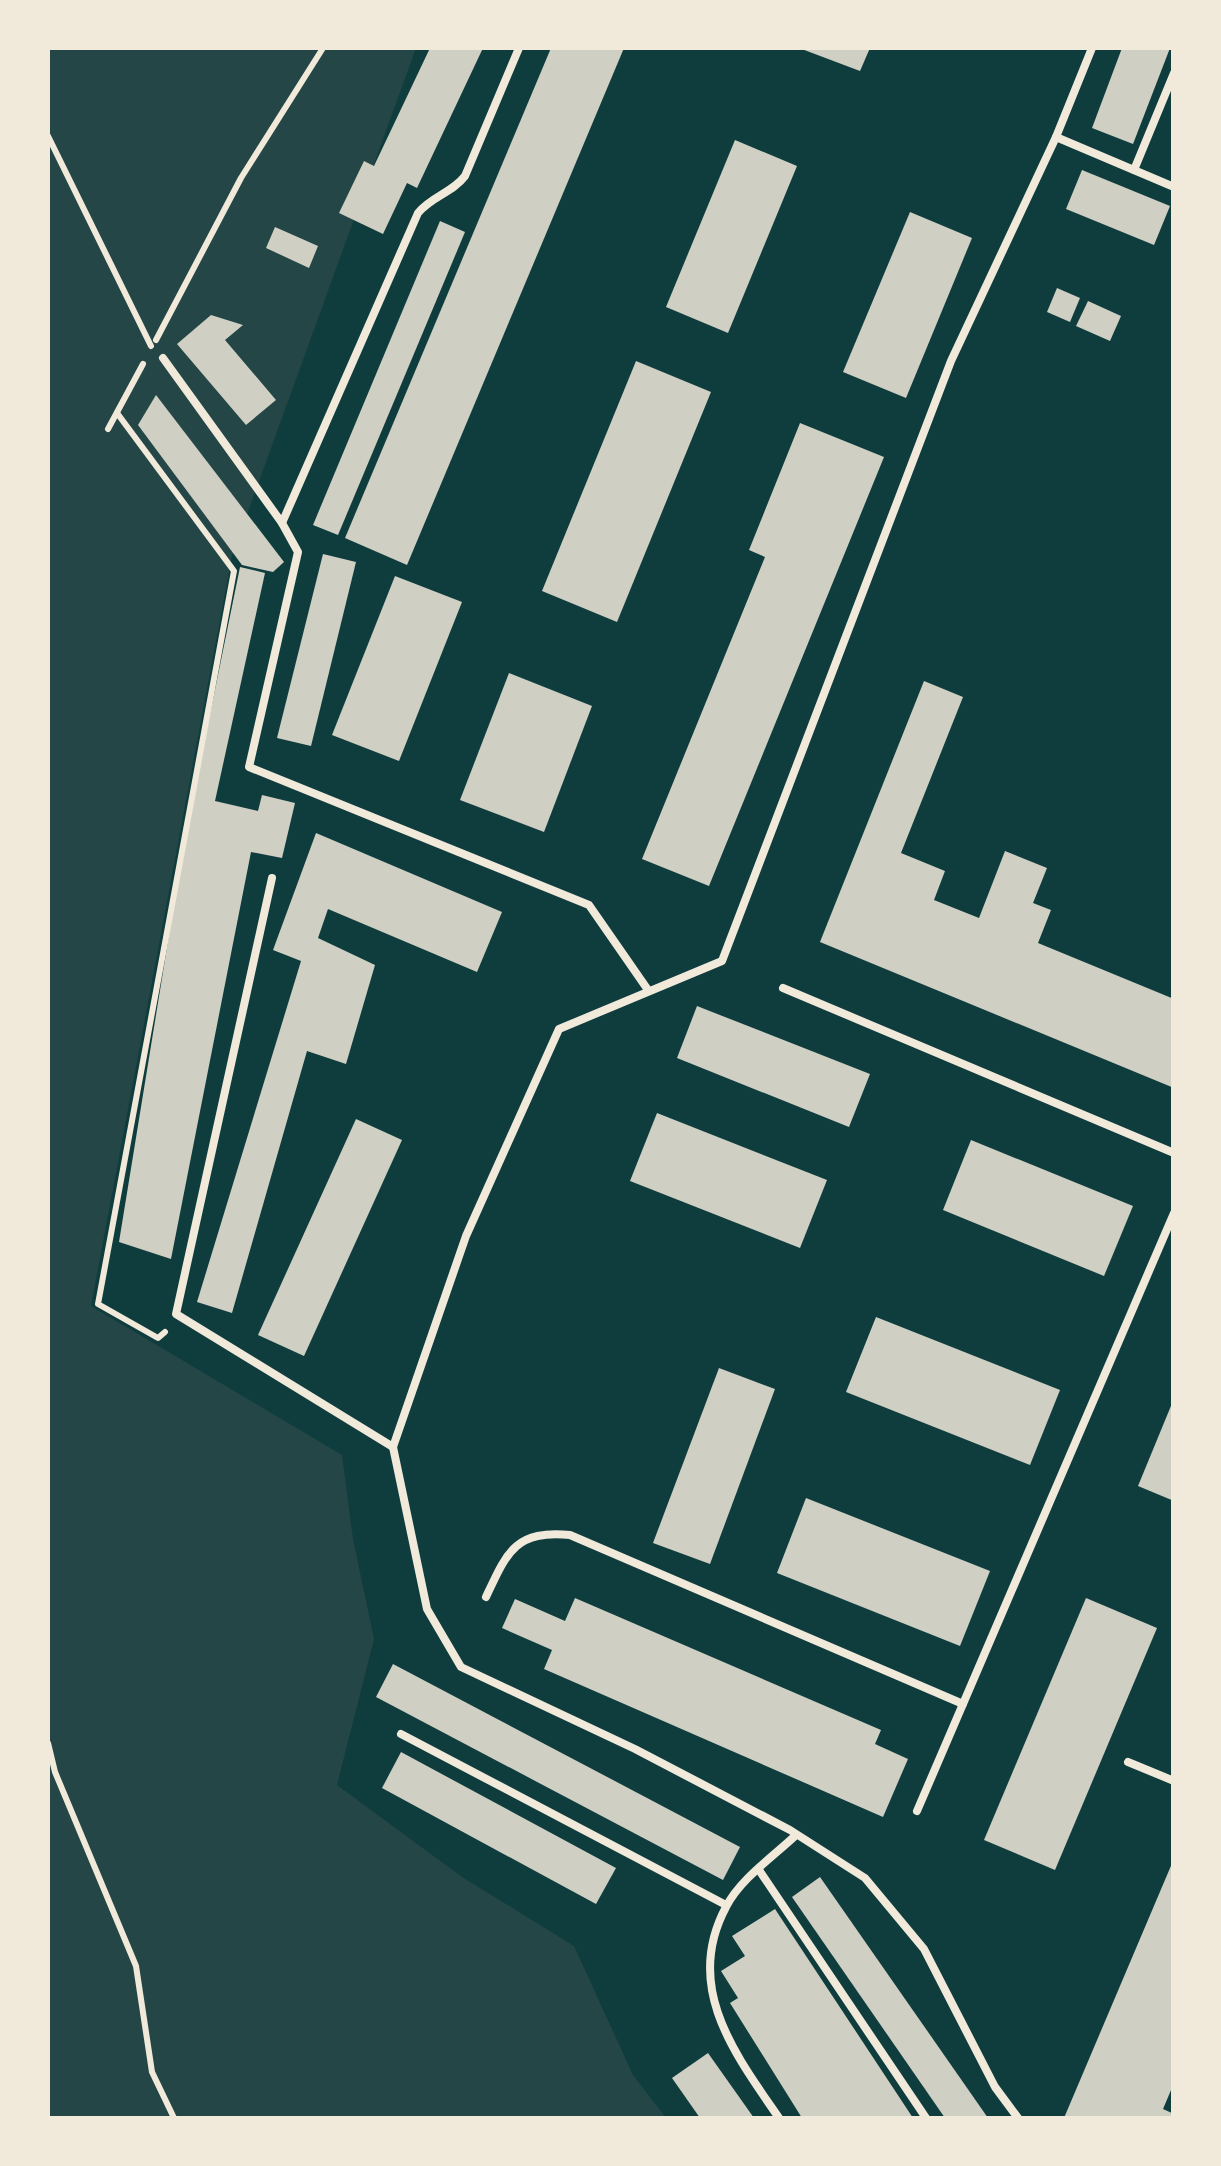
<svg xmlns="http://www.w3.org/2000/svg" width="1221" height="2166" font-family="'PT Sans Narrow',sans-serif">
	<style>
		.green { fill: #244646 }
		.building { fill: #cfcfc3 }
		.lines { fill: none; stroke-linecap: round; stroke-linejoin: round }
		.path { stroke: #f1e9da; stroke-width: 6 }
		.service { stroke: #f1e9da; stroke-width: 8 }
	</style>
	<rect width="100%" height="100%" fill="#0f3d3e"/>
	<path class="green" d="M48,48h368l-184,508 -141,750 251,149 11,84 21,100 -37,146 125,92 112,69 59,129 33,43h-618z"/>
	<g class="building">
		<path d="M430,48h53l-66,140 -10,-5 -24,51 -44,-21 25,-52 10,5z"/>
		<path d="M551,48h73l-217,517 -62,-27z"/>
		<path d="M799,48h71l-10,23z"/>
		<path d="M1122,48h48l-37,96 -41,-16z"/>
		<path d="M735,140l62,26 -69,167 -62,-26z"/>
		<path d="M1082,170l88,36 -16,39 -88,-36z"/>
		<path d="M910,212l62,26 -66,160 -63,-26z"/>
		<path d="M440,221l25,11 -127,303 -25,-10z"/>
		<path d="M275,227l43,19 -9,22 -43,-20z"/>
		<path d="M1057,288l23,10 -10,24 -23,-10z"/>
		<path d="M1088,301l33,15 -11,25 -34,-15z"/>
		<path d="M211,315l32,10 -18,15 51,60 -30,25 -69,-81z"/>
		<path d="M636,361l75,31 -94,230 -75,-31z"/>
		<path d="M156,395l128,167 -11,10 -31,-7 -104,-140z"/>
		<path d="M800,423l84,34 -175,429 -67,-27 123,-302 -16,-7z"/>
		<path d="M323,554l33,8 -45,184 -34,-8z"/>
		<path d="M240,567l25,6 -50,228 43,10 4,-16 33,8 -13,55 -31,-6 -80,407 -52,-17 66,-405z"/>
		<path d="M395,576l67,26 -63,159 -67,-26z"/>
		<path d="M509,673l83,33 -48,126 -84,-32z"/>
		<path d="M924,681l39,16 -62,156 44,18 -11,29 45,18 26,-67 42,17 -14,35 18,7 -13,33 136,56v89l-354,-146z"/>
		<path d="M316,833l186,79 -25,60 -149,-63 -10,29 57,27 -29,99 -39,-13 -75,262 -35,-11 104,-341 -28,-11z"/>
		<path d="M697,1006l173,68 -21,53 -172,-69z"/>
		<path d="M657,1113l170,67 -27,68 -170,-67z"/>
		<path d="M356,1119l46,21 -98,216 -46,-21z"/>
		<path d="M971,1140l162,66 -29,70 -161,-66z"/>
		<path d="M876,1317l184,73 -30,75 -184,-73z"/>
		<path d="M719,1368l56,21 -65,175 -57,-21z"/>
		<path d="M1173,1401h1v100l-36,-15z"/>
		<path d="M806,1498l184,73 -30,75 -183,-73z"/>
		<path d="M575,1598l306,132 -6,14 33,15 -25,58 -339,-148 8,-19 -50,-22 13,-29 50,22z"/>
		<path d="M1086,1598l71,30 -102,242 -71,-30z"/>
		<path d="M393,1664l347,183 -17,33 -347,-183z"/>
		<path d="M401,1752l215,116 -20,36 -214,-116z"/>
		<path d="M1173,1861l1,222 -11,26 11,5v4h-110z"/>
		<path d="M820,1877l168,241h-43l-153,-221z"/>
		<path d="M775,1909l138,209h-111l-72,-115 8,-5 -17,-27 24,-15 -13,-20z"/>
		<path d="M708,2053l46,65h-54l-28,-40z"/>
	</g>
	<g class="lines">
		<g class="path">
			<path d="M48,136l103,210"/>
			<path d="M156,340l85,-162 82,-130"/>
			<path d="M117,413l117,158 -136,733 60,34 7,-6"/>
			<path d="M108,429l35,-65"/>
			<path d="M48,1743l7,29 81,194 16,106 22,46"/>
		</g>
		<g class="service">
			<path d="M1056,137l118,50"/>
			<path d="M1134,170l40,-97"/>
			<path d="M163,358l119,165 136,-310c14,-17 34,-20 47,-37l54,-128"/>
			<path d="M282,523l16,29 -49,215 340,138 59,85"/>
			<path d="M272,878l-96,436 217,133"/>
			<path d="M783,988l391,165"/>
			<path d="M486,1597c21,-45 29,-67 84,-62l393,169"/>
			<path d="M401,1734l325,171"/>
			<path d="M1128,1762l46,19"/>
			<path d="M917,1811l257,-598"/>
			<path d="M759,1870l167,248"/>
			<path d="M779,2118c-44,-64 -96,-131 -53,-211 14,-28 48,-51 70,-72"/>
			<path d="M1018,2118l-23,-31 -71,-138 -59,-71 -75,-48 -155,-81 -174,-82 -34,-58 -34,-162 73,-211 93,-207 163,-68 229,-600 105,-224 36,-89"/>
		</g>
	</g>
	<rect width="1221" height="2166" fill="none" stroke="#f1e9da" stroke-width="100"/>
</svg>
